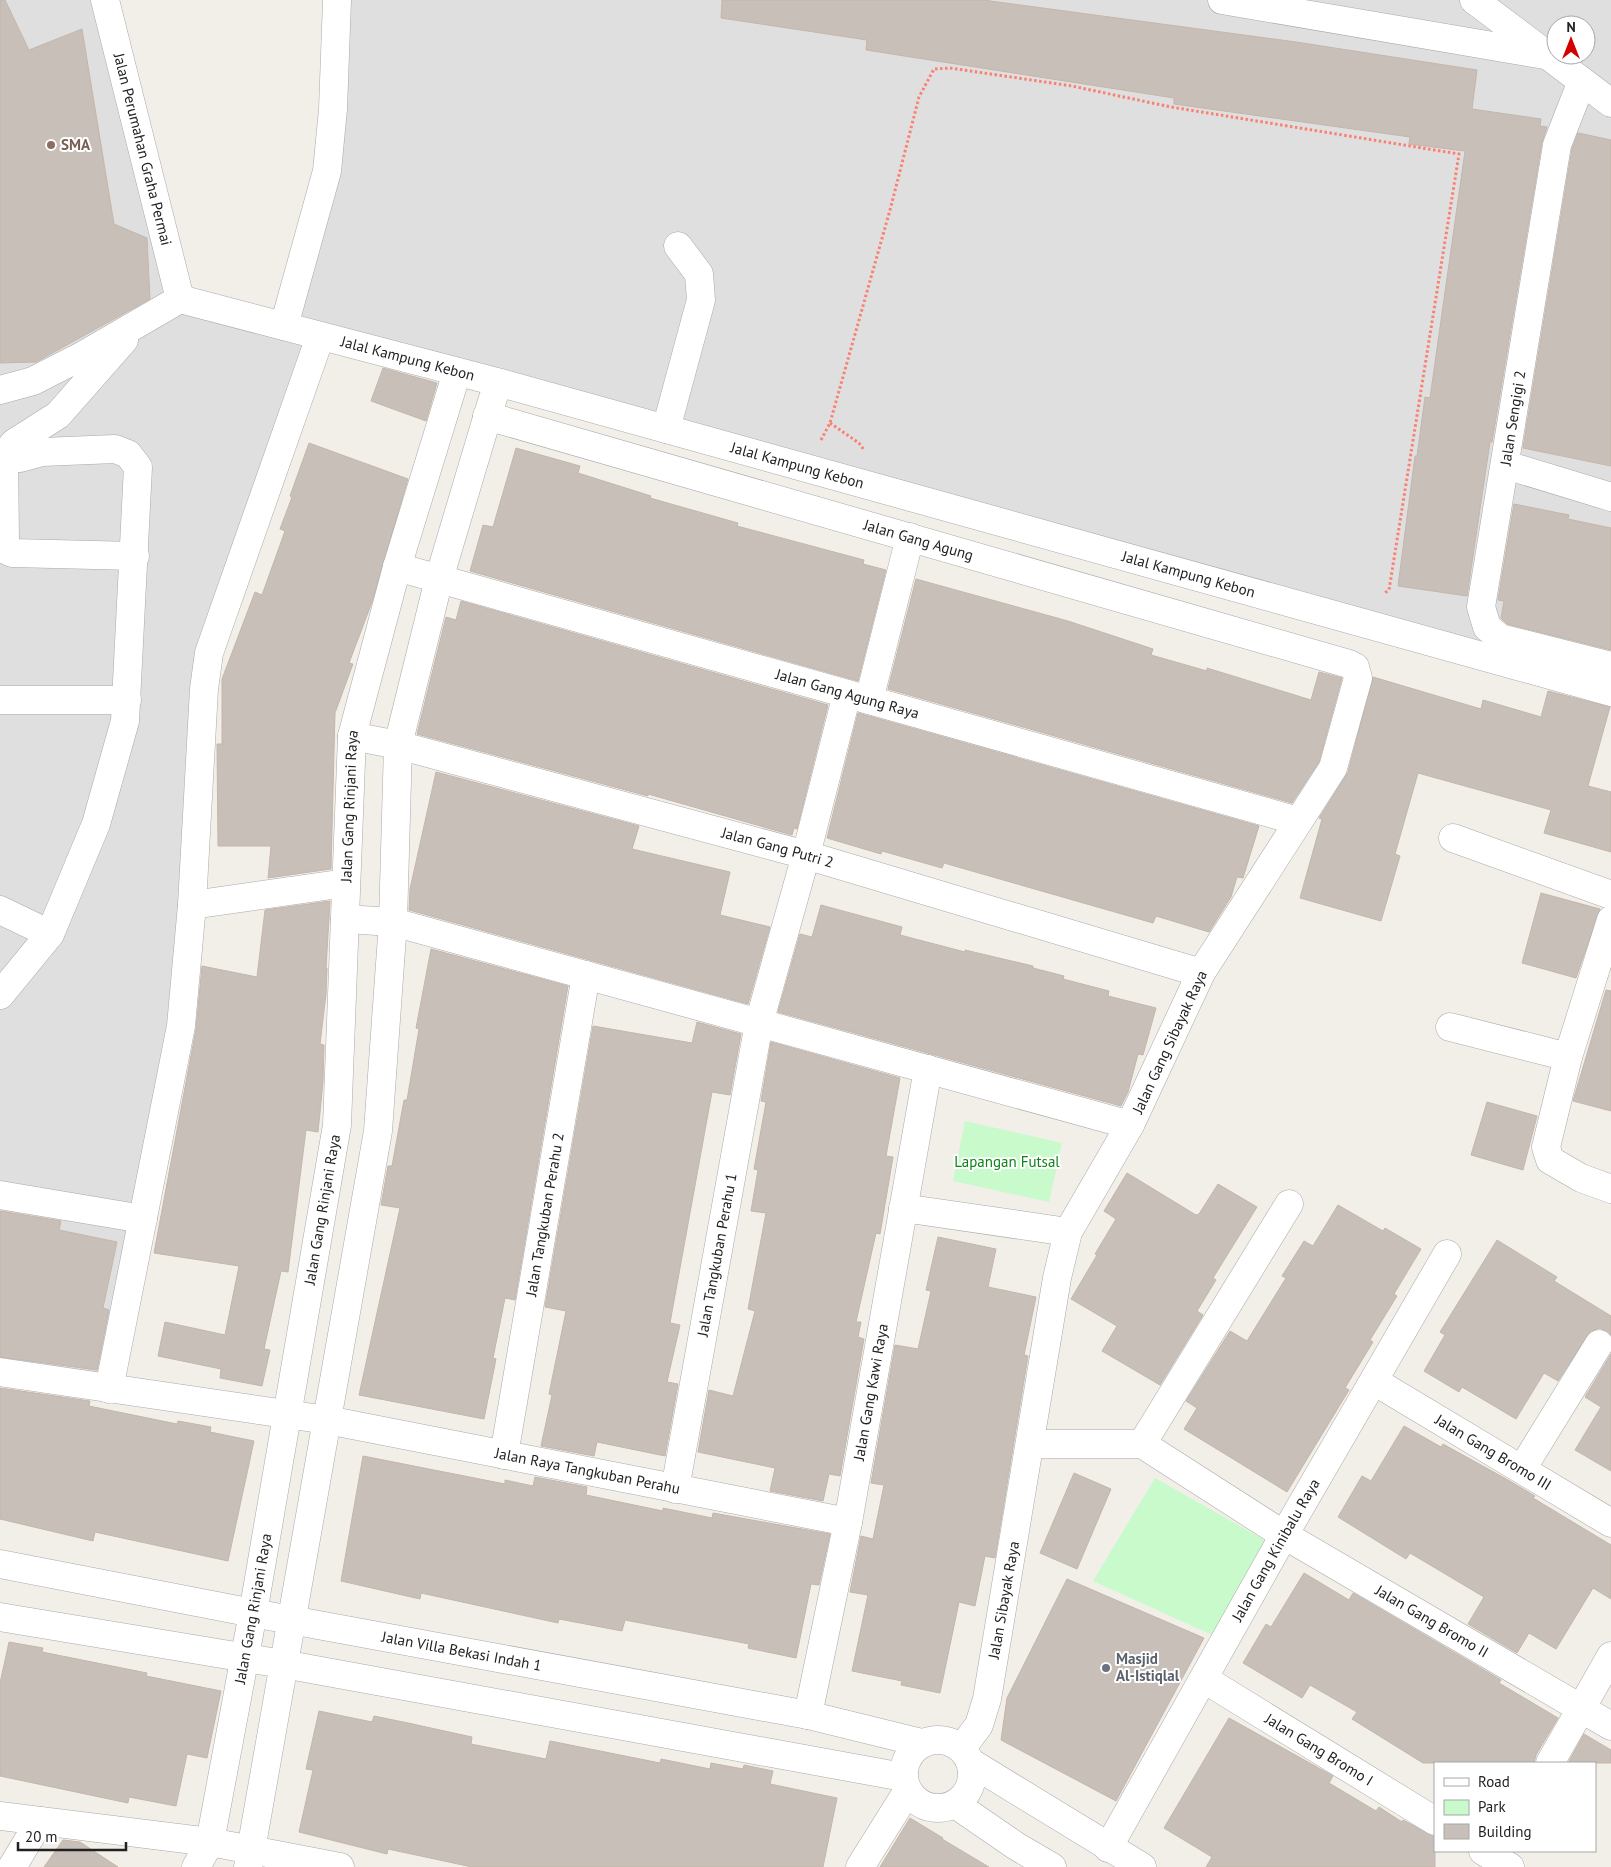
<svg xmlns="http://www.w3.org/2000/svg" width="1611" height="1867" font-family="'PT Sans',sans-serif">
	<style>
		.residential { fill: #e0dfdf; fill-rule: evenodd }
		.park { fill: #c8facc }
		.building { fill: #c7bfb8; stroke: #c4b6ab }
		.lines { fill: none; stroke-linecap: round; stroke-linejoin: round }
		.minor-casing { stroke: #a9a9a9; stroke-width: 29 }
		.path { stroke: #fa8072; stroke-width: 3; stroke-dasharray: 2.5 2.5; stroke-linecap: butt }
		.minor { stroke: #fff; stroke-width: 28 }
		.education-dot { fill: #8d6e63; stroke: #fff; stroke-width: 2 }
		.worship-dot { fill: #6b7280; stroke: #fff; stroke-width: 2 }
		.labels { text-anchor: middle; stroke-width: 4; stroke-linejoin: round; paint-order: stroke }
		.education-label { font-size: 15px; font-weight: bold; fill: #785e54; stroke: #fff; text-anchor: start }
		.street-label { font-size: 15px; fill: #222; stroke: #fff }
		.park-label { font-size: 15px; fill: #0c8416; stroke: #fff }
		.worship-label { font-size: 15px; font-weight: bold; fill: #5b616d; stroke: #fff; text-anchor: start }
	</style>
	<rect width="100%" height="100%" fill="#f2efe9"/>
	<path class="residential" d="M0,0h105l75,298 104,28 43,-155 10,-171h1274v692l-1291,-356 -111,317 -17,252 -83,484 -109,-10zM1556,25h30v30h-30z"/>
	<g class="park">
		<path d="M965,1121l97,22 -13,59 -96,-21z"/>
		<path d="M1155,1478l115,65 -58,92 -119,-54z"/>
	</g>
	<g class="building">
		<path d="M0,0h5l24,50 53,-21 32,195 33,14 3,61 -114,63 -36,1z"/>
		<path d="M722,0h261l313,42 181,28 -5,39 69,10 -1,7 7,1 -5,15 -50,300h-2l-23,154 -69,-10 17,-130h2l8,-59 5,1 35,-247 -56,-7 1,-7 -236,-33v-6l-308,-48 1,-10 -146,-22z"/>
		<path d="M1578,133l33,7v326l-88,-18 49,-299z"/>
		<path d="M383,368l54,15 -11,38 -55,-20z"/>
		<path d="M309,443l99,36 -36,123 -23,61 4,1 -18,49 -4,156 -63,9 3,-32h-53l-1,-102h5v-65l33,-87 7,3 23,-64 -5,-2 12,-32 -2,-1z"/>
		<path d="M516,448l64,18 -2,7 73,23 -1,2 88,25 -1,3 127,34 -1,4 23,6 -28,111 -388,-110 13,-46 10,2z"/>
		<path d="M1514,504l55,11 -1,4 43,9v122l-104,-26 -6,-6 3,-17 -6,-1z"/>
		<path d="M916,579l152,42 85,28 -2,6 56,16v-3l104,32 8,-28 23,6 -23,84 -27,41 -404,-114z"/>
		<path d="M461,601l367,104 -31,124 -3,-1 -2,7 -144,-41v2l-231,-62 29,-117 10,3z"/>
		<path d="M1373,677l108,32 2,-9 58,17 7,-26 62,16 -22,79 23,6v60l-67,-19 7,-23 -133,-37 -23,81 5,2 -19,65 -81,-23 22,-79 -3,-1 29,-46z"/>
		<path d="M858,713l401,113 -16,52 -6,-1 -6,20 -22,35 -53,-16 -3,7 -209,-60 -2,5 -60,-17 -1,3 -54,-16z"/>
		<path d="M436,772l203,54 -7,23 98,23 -10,43 50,12 -22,77 -339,-94 1,-21z"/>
		<path d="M1541,893l59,16 -24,69 -54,-15z"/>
		<path d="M330,901l-4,67h1l-1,26 -6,50 4,1 -1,37 -5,50 -12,-2 -18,142 -7,-1 -17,78 6,1 -8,36 -42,-8 1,-9 -63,-13 7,-34 60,13 14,-69 -85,-13 42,-224 6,-63 55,11 8,-67z"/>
		<path d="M821,905l81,22 -2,8 65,17v-2l68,16v2l31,8 -1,3 46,12 -1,5 48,12 -13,47 -5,-1 -10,38 -7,14 -343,-94 22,-78 12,3z"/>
		<path d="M431,949l137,37 -53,314 -10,-2 -12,60 3,1 -12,60 -125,-24 41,-187 -19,-3 7,-39h4l12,-66h3l12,-71 -3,-1z"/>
		<path d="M1606,990l5,1v120l-38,-10z"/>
		<path d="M697,1022l44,12 -11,61 -18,-3 -42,231 10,2 -13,57 11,2 -13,72 -68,-14 -3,14 -53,-10 11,-51 -3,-1 17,-83 -21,-4 48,-281 99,17z"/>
		<path d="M771,1042l129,36 -14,78 7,1 -13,77 -4,-1 -20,89h5l-3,15 6,2 -24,137 -11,-2 -6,27 -53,-10 5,-23 -77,-16 11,-62 24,6 22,-85 -7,-2 18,-96 -15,-2 7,-41 -4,-1 12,-67 -5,-1z"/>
		<path d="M1487,1102l50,14 -14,54 -52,-15z"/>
		<path d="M1127,1173l69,42 3,-1 19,-30 39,23 -44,71 3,2 -19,31 6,4 -43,70 -58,-34 15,-25 -46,-27 26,-44 -2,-1 21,-35 -12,-8z"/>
		<path d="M1338,1205l45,26 2,-3 36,21 -27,45 3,2 -27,44 3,2 -28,46 4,2 -62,102 -103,-63 13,-21 -11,-7 44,-70 17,10 39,-63 -4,-2 22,-35 9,5z"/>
		<path d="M0,1211l61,10 -2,9 58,12 -14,66 6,2 -12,60 -97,-13z"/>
		<path d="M938,1237l58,12 -8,38 48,10 -12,58 4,1 -33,202 -10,-2 -10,50 -16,-4 -19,91 -39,-8 1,-4 -50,-10 16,-76 -18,-3 11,-56 12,3 11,-54 -13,-2 24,-138 23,4 13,-58 -5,-1z"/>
		<path d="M1497,1240l60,37 -3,4 57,35v19l-11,-7 -9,3 -33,50 -14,-8 -28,46 -54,-32 -3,5 -35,-21 21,-36 -5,-3z"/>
		<path d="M1611,1354v117l-36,-21 26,-43 -16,-10z"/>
		<path d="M0,1388l90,13 -1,5 88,18 1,-3 33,6 -1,5 44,9 -26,120 -133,-29 -2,9 -93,-22z"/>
		<path d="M1404,1426l37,21 2,-3 65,36 27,16 -2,2 78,47v54l-18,-11 -37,61 -27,-16 -12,20 -49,-29 16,-27 -74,-44 -4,6 -68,-42 24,-41 9,5z"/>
		<path d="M363,1456l142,28v-4l28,6 2,-9 52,10 -1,8 77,16v-3l49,10 1,-5 117,21 -11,51 -8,-1 -15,74 -48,-10 1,-4 -124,-24 -3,11 -63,-12 -1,4 -137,-30 -1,6 -79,-18z"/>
		<path d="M1074,1473l37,16 -34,80 -37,-16z"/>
		<path d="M1304,1573l45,27 4,-7 148,87 -2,3 59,35 -22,37 -2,8h-111l-71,-44 5,-7 -47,-27 -8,13 -59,-35 23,-39 5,3z"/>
		<path d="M1067,1579l137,59 -88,163 -115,-61 6,-42z"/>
		<path d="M9,1642l34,6 -1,4 105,21 -1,3 75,15 -14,67 -20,-4 -11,52 -47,-9 -1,6 -128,-27v-93z"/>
		<path d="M319,1711l53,11 2,-6 34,7 64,14 -1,7 75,15 4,-18 110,22 1,-4 49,10 1,-6 32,6 1,-4 29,6 -3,13 67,14 -14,69h-351l-84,-18 -1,5 -88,-22 14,-62 -7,-1z"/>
		<path d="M1229,1718l104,58 -4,7 47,28 3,-4 23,15 1,-2 32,17v30h-229l6,-10 -48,-29z"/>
		<path d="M1584,1734l27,16v13h-43z"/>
		<path d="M910,1818l33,20 -1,1 47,28h-109z"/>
		<path d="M63,1840l17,2 38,25h-74z"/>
	</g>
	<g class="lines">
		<defs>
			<g id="minor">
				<path id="s1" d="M105,0l75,299"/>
				<path d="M1222,0l323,55"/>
				<path d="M1474,0l137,103"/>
				<path d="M1582,81l-25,64 -76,462 6,20 13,11 111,28"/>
				<path d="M284,326l43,-155 6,-62 4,-109"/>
				<path d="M124,340l-66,75 -44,28 -10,13 1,86 1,8 6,3 123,3"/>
				<path id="s2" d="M0,390l33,-9 47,-24 100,-58 317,83 1114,310"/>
				<path id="s3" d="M487,416l862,248 6,3 3,11 -25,90 -132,205 -71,152 -62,107 -11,46 -70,421 -8,26 -18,24"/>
				<path d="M666,429l35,-129 -2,-26 -21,-28"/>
				<path d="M0,456l20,2 22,-6 73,-3 13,5 10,13 -13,254 -29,103 -46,110 -50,-24"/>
				<path d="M1506,465l105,32"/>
				<path id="s4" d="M397,567l901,254"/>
				<path d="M0,700h127"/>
				<path d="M869,700l41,-163"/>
				<path id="s5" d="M352,736l46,9 408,110 395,118"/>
				<path d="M1453,838l158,57"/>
				<path d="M192,905l154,-22"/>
				<path d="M345,919l48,3 737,203"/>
				<path d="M1611,920l-43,137 -22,90 4,13 31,18 30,11"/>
				<path d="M0,995l50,-61"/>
				<path d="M1450,1027l118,30"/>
				<path d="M0,1195l143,24"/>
				<path d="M903,1208l165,24"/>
				<path id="s6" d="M0,1372l327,48 521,102"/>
				<path id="s7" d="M1374,1381l237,142"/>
				<path d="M109,1389l72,-363 11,-121 12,-216 5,-36 111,-316"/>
				<path id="s8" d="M1030,1444h112l142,91 327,191"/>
				<path d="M1142,1444l147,-240"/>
				<path id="s9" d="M504,1455l82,-480"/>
				<path d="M1522,1469l77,-125"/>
				<path id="s10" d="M675,1489l84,-466 47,-168 41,-161"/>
				<path id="s11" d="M0,1564l253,49 555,102 114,28"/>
				<path d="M0,1617l283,47 620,113"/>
				<path id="s12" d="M1204,1679l231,142"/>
				<path id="s13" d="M808,1715l40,-193 80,-453"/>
				<circle cx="938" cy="1774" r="34"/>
				<path d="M970,1762l172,105"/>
				<path d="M1550,1763l61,-107"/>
				<path d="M955,1804l61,42 36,21"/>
				<path d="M0,1816l210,26 130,25"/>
				<path id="s14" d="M1108,1848l176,-313 163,-281"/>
				<path d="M1483,1851l27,16"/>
				<path d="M12,1867l28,-46"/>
				<path id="s15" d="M196,1867l14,-25 43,-229 84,-488 15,-389 45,-169 60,-195"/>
				<path d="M248,1867l130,-736 15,-209 5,-177 41,-166 54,-181"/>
				<path d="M860,1867l47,-75"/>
			</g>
		</defs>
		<use href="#minor" class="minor-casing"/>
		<g class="path">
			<path d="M830,423l29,20 5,7"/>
			<path d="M821,440l9,-17 60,-213 29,-113 15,-28 16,-1 122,18 99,21 288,47 -70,436 -6,4"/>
		</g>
		<use href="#minor" class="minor"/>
	</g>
	<circle class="education-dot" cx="51" cy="145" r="5"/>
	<circle class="worship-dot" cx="1106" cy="1668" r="5"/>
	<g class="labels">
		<g class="education-label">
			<text x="61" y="150">SMA</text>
		</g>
		<g class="street-label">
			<text dy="5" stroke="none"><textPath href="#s1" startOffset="154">Jalan Perumahan Graha Permai</textPath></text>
			<text dy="5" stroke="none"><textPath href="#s2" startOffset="438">Jalal Kampung Kebon</textPath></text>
			<text transform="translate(1513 418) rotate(-81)" y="5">Jalan Sengigi 2</text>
			<text dy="5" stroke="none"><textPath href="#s2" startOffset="842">Jalal Kampung Kebon</textPath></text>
			<text dy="5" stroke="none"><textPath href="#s3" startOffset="449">Jalan Gang Agung</textPath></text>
			<text dy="5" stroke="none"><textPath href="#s2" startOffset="1248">Jalal Kampung Kebon</textPath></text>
			<text dy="5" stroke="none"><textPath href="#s4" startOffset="468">Jalan Gang Agung Raya</textPath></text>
			<text dy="5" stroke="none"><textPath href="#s15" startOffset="1076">Jalan Gang Rinjani Raya</textPath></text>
			<text dy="5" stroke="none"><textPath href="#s5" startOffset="440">Jalan Gang Putri 2</textPath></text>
			<text transform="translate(1170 1042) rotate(-65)" y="5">Jalan Gang Sibayak Raya</text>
			<text dy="5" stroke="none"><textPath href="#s15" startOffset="671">Jalan Gang Rinjani Raya</textPath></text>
			<text dy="5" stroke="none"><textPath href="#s9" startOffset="244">Jalan Tangkuban Perahu 2</textPath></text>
			<text dy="5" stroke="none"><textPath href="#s10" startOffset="238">Jalan Tangkuban Perahu 1</textPath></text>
			<text dy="5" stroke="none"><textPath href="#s13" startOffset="329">Jalan Gang Kawi Raya</textPath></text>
			<text dy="5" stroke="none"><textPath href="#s7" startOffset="139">Jalan Gang Bromo III</textPath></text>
			<text dy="5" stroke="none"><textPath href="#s6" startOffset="596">Jalan Raya Tangkuban Perahu</textPath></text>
			<text dy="5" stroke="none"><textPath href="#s14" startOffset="342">Jalan Gang Kinibalu Raya</textPath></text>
			<text transform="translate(1004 1600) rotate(-80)" y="5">Jalan Sibayak Raya</text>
			<text dy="5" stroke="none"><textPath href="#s15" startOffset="266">Jalan Gang Rinjani Raya</textPath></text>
			<text dy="5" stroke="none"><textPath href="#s8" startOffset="452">Jalan Gang Bromo II</textPath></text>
			<text dy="5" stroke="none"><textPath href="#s11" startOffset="470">Jalan Villa Bekasi Indah 1</textPath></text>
			<text dy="5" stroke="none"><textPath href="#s12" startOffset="135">Jalan Gang Bromo I</textPath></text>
		</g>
		<g class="park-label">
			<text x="1007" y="1167">Lapangan Futsal</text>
		</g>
		<g class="worship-label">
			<text x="1116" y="1664">Masjid<tspan x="1116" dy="17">Al-Istiqlal</tspan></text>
		</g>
	</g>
	<rect x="1434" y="1762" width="162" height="90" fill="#ffffff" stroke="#a7a7a7"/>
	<rect x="1444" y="1778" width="25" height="8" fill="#ffffff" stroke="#a7a7a7"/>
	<text x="1478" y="1787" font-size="15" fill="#222222">Road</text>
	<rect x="1444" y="1800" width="25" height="15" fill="#c8facc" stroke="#a7a7a7"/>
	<text x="1478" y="1812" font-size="15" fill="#222222">Park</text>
	<rect x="1444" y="1824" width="25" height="15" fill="#c7bfb8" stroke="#a7a7a7"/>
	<text x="1478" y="1837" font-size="15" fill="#222222">Building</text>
	<g transform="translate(1571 40)"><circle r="24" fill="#ffffff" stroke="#a7a7a7"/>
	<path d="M0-4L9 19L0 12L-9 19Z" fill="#d40000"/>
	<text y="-8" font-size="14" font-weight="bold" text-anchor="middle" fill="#222222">N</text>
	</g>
	<path d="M18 1842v8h108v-8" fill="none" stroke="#222222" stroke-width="2.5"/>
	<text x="25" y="1842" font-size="15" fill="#222222" stroke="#ffffff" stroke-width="4" paint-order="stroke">20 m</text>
</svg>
